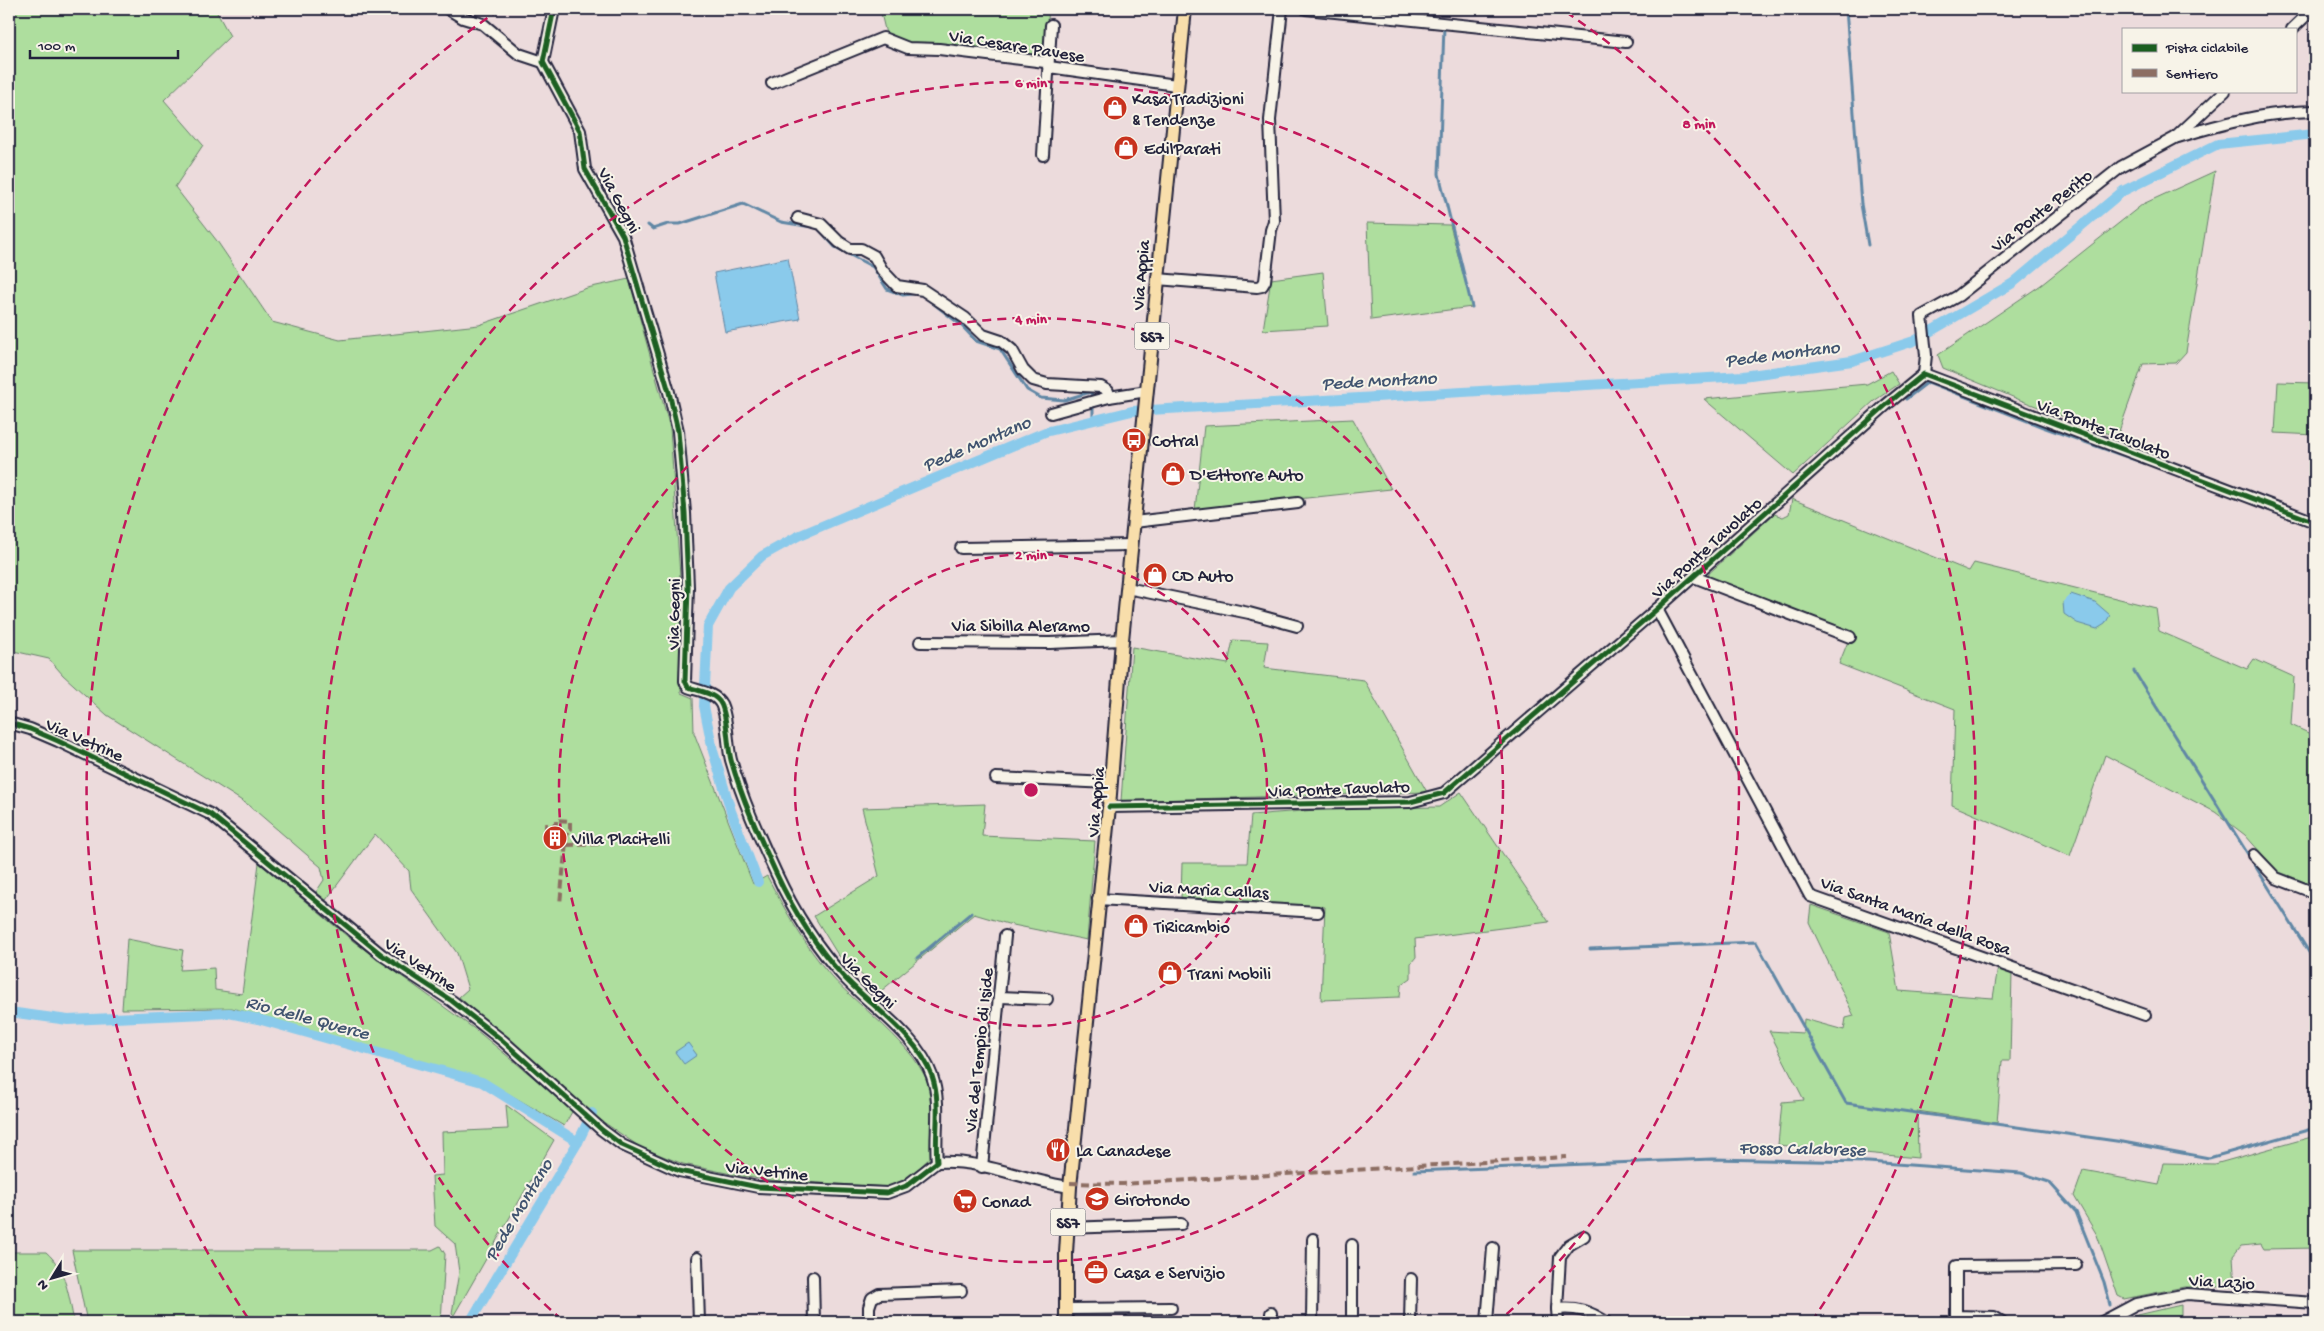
<svg xmlns="http://www.w3.org/2000/svg" width="2324" height="1331" font-family="'Gochi Hand',sans-serif">
	<style>
		.green { fill: #aede9e; stroke: #68806c }
		.water { fill: #8acaeb; stroke: #6087a5 }
		.lines { fill: none; stroke-linecap: round; stroke-linejoin: round }
		.stream { stroke: #6087a5; stroke-width: 3 }
		.canal { stroke: #8acaeb; stroke-width: 10 }
		.minor-casing { stroke: #22223b; stroke-width: 14 }
		.major-casing { stroke: #22223b; stroke-width: 16 }
		.minor { stroke: #f7f3e8; stroke-width: 10 }
		.major { stroke: #f8deab; stroke-width: 12 }
		.quiet { stroke: #8d6e63; stroke-width: 4; stroke-dasharray: 8 4; stroke-linecap: butt }
		.cycleway-casing { stroke: #f7f3e8; stroke-width: 8 }
		.cycleway { stroke: #1b5e20; stroke-width: 5 }
		.ring { fill: none; stroke: #c2185b; stroke-width: 2.5; stroke-dasharray: 9 6 }
		.labels { text-anchor: middle; stroke-width: 4; stroke-linejoin: round; paint-order: stroke }
		.shield { fill: #f7f3e8; stroke: #62616f; stroke-width: 1 }
		.shield-label { font-size: 16px; font-weight: bold; fill: #22223b }
		.street-label { font-size: 18px; fill: #22223b; stroke: #f7f3e8 }
		.poi-label { font-size: 18px; fill: #22223b; stroke: #f7f3e8; text-anchor: start }
		.water-label { font-size: 19px; font-style: italic; fill: #415470; stroke: #f7f3e8 }
		.centre { fill: #c2185b; stroke: #f7f3e8; stroke-width: 2.5 }
		.ring-label { font-size: 15px; text-anchor: middle; font-weight: bold; fill: #c2185b; stroke: #f7f3e8; stroke-width: 4; stroke-linejoin: round; paint-order: stroke }
	</style>
	<rect width="100%" height="100%" fill="#ecdbdc"/>
	<filter id="ink" filterUnits="userSpaceOnUse"><feTurbulence type="fractalNoise" baseFrequency=".02" numOctaves="2"/><feDisplacementMap in="SourceGraphic" scale="10" xChannelSelector="R" yChannelSelector="G"/><feConvolveMatrix kernelMatrix="1 2 1 2 8 2 1 2 1" color-interpolation-filters="sRGB"/></filter>
	<g filter="url(#ink)">
		<g class="green">
			<path d="M9,9h206l15,27 -66,64 39,45 -28,42 42,54 55,81 68,18 139,-15 108,-37 42,-9 41,149 11,163v102l12,5 1,35 59,151 14,-8c19,36 38,70 64,100 32,36 96,75 102,126 3,17 -1,36 -1,54l-26,24 -17,7 -122,-7 -26,-4 -58,-12 -43,-17 -41,-28 -140,-122 9,-8 -11,-36 -46,-64 -2,-18 -34,-37 -49,66 -10,-8 8,-12 -3,-13 -71,-61 -143,-91 -44,-40 -14,-16 -40,-9z"/>
			<path d="M880,9h169l-5,50 -137,-14 -21,-11z"/>
			<path d="M2215,171l-29,181 -10,11 -33,1 -26,73 -97,-37 -77,-32 -5,-13 103,-70 102,-81z"/>
			<path d="M1367,223l83,2 22,82 -101,13z"/>
			<path d="M1323,272l5,54 -65,4 8,-51z"/>
			<path d="M1891,371l8,13 -25,17 -81,74 -89,-76 163,-15z"/>
			<path d="M2278,382l37,1v52l-40,-2z"/>
			<path d="M1353,419l38,70 -196,21 9,-84z"/>
			<path d="M1792,499l177,72 5,-8 182,45 3,23 88,38 7,-10 40,18 -3,48 24,11v150l-38,-15 -32,-36 -30,-23 -110,-57 -35,101 -118,-51 3,-96 -116,-45 12,-30 -145,-58 68,-62 9,3 6,-3z"/>
			<path d="M1233,640l35,2 -4,26 100,12 63,112 -306,9 11,-154 96,17z"/>
			<path d="M1461,792l88,130 -134,17 1,18 -5,6v15l-10,7 -1,12 -79,3 4,-93 -144,-8 1,-36h65l4,-48 78,-6 110,-2z"/>
			<path d="M985,804l-3,32 113,5 -8,99 -79,-16 -34,-10 -93,77 -43,-36 -24,-39 65,-40 -17,-68z"/>
			<path d="M259,863l94,78 123,89 97,80 -9,16 -79,-46 -253,-72 -110,1 5,-70 56,11 -3,20 34,-2 1,22 27,4z"/>
			<path d="M1811,905l78,27 10,59 94,7 5,-31 14,5 -2,89h-8l-5,62 -80,-12 1,47 -140,-13 4,-43 22,-2 -35,-69 34,2 1,-14 40,11 2,-12 8,-2 -45,-94z"/>
			<path d="M506,1105l48,35 -100,175 -2,-2 7,-41 -4,-28 -20,-18 -3,-50 11,-1 -1,-43 66,-3z"/>
			<path d="M2315,1136v112l-51,1 -3,-5 -20,2 -8,10 2,31h-51l-60,12 -6,-3 -21,-61 -23,-39 9,-25 76,14 5,-22 51,1z"/>
			<path d="M440,1246l5,8 -4,68h-131l-1,-4 -99,-3 -1,7h-122l-15,-72h360z"/>
			<path d="M9,1252h37c20,17 23,45 28,70h-65z"/>
			<path d="M2181,1305v17h-54l-2,-4z"/>
		</g>
		<g class="water">
			<path d="M788,258l12,61 -75,13 -11,-59z"/>
			<path d="M2071,594l24,8 15,13 -5,9 -8,5 -20,-6 -13,-9 -1,-12z"/>
			<path d="M688,1043l9,12 -13,9 -9,-12z"/>
		</g>
		<g class="lines">
			<g class="stream">
				<path d="M1846,9l15,195 7,41"/>
				<path d="M1444,26l-5,148 33,133"/>
				<path d="M648,225l5,4 15,-5h12l63,-20 38,18 37,6 17,19 38,20 14,22 16,6 17,-2 41,32 15,16 24,8 27,41 14,8 23,2 26,-8 3,4v25"/>
				<path d="M1906,399l22,-17 115,45 101,36"/>
				<path d="M2265,508l36,14"/>
				<path d="M2134,671l181,291"/>
				<path d="M1590,949l166,-7 90,161 277,39 86,16 106,-30"/>
				<path d="M917,958l54,-45"/>
				<path d="M1414,1171l298,-12 156,3 153,11 28,9 27,30 28,70 6,23"/>
			</g>
			<g class="canal">
				<path d="M758,882l-27,-71 -18,-60 -9,-45 4,-80 21,-38 33,-32 36,-20 247,-104 87,-21 611,-35 109,-15 62,-20 99,-58 110,-92 95,-47 97,-10"/>
				<path d="M9,1012l59,8 161,-7 29,6 224,63 96,60"/>
				<path d="M470,1322l108,-180 14,-29"/>
			</g>
			<defs>
				<g id="minor">
					<path d="M448,9l15,9 20,6 36,30 24,8"/>
					<path d="M554,9l-11,53 37,69 5,38 38,67 46,156 9,39 7,82 3,74 -3,94 3,6c11,4 27,6 33,17 7,14 6,41 10,56 11,39 28,76 45,113 18,39 39,73 68,104 28,30 74,59 88,99 10,29 2,57 5,86"/>
					<path d="M1306,9l320,33"/>
					<path d="M2292,29l21,-20"/>
					<path d="M772,83l111,-45 25,10 31,1 106,13 4,5 127,18"/>
					<path d="M2178,137c46,-14 89,-25 137,-26"/>
					<path d="M1043,155l8,-130"/>
					<path d="M798,218l23,6 18,18 11,7h11l13,7 8,14 15,16 26,4 42,28 18,17 18,6 11,9 11,20 10,10 14,4 54,3 7,4 1,6 38,-6"/>
					<path d="M1157,279l100,8 5,-1 3,-5 6,-51 3,-9 -4,-101 12,-111"/>
					<path d="M1924,374l2,-19 -4,-39 36,-20 163,-129 54,-29 50,-47"/>
					<path d="M1051,413l58,-16"/>
					<path d="M1134,522l164,-19"/>
					<path d="M961,548l171,-3"/>
					<path d="M1694,577l156,60"/>
					<path d="M1127,588l122,25 48,13"/>
					<path d="M1657,609l153,287 335,119"/>
					<path d="M920,642l130,1 72,-3"/>
					<path d="M9,723l21,6 28,12 152,73 172,141 70,46 51,40 99,89 20,15 57,26 79,16 129,6 19,-7 31,-24"/>
					<path d="M996,778l114,5"/>
					<path d="M1109,807l301,-5 34,-9 213,-184 229,-204 38,-31 391,148"/>
					<path d="M2254,855l22,23 39,15"/>
					<path d="M1098,899l220,13"/>
					<path d="M1000,997l47,2"/>
					<path d="M937,1162c45,-3 89,19 133,25"/>
					<path d="M982,1167l23,-231"/>
					<path d="M1067,1228l114,-4"/>
					<path d="M697,1258l2,64"/>
					<path d="M813,1277l1,45"/>
					<path d="M1066,1309l105,-1"/>
					<path d="M1557,1309l3,-52 9,-12 15,-9"/>
					<path d="M869,1322v-15l3,-9 7,-4 82,-3"/>
					<path d="M1271,1322v-9"/>
					<path d="M1312,1322l1,-83"/>
					<path d="M1352,1322v-77"/>
					<path d="M1410,1322l1,-43"/>
					<path d="M1487,1322l6,-74"/>
					<path d="M1558,1322l-1,-13c20,-2 32,2 49,13"/>
					<path d="M2002,1322l-8,-5 -38,-1v-50l120,-1"/>
					<path d="M2102,1322l34,-18 51,-10 128,9"/>
				</g>
				<path id="major" d="M1066,1322v-69l4,-66 39,-380 13,-167 63,-631"/>
			</defs>
			<use href="#minor" class="minor-casing"/>
			<use href="#major" class="major-casing"/>
			<use href="#minor" class="minor"/>
			<use href="#major" class="major"/>
			<g class="quiet">
				<path d="M546,831v-6h10v-5l14,1v8l-3,3 -7,72"/>
				<path d="M567,845l34,-1"/>
				<path d="M1070,1183l53,1 444,-27"/>
			</g>
			<defs>
				<g id="cycleway">
					<path d="M9,723l21,6 28,12 152,73 172,141 70,46 51,40 99,89 20,15 57,26 79,16 129,6 19,-7 31,-24c-3,-29 5,-57 -5,-86 -14,-40 -60,-69 -88,-99 -29,-31 -50,-65 -68,-104 -17,-37 -34,-74 -45,-113 -4,-15 -3,-42 -10,-56 -6,-11 -22,-13 -33,-17l-3,-6 3,-94 -3,-74 -7,-82 -9,-39 -46,-156 -38,-67 -5,-38 -37,-69 11,-53"/>
					<path d="M1109,807l301,-5 34,-9 213,-184 229,-204 38,-31 391,148"/>
				</g>
			</defs>
			<use href="#cycleway" class="cycleway-casing"/>
			<use href="#cycleway" class="cycleway"/>
		</g>
	</g>
	<g class="ring">
		<circle cx="1031" cy="790" r="236"/>
		<circle cx="1031" cy="790" r="472"/>
		<path d="M562 1320A708 708 0 1 1 1500 1320"/>
		<path d="M248 1318A944 944 0 0 1 496 12M1566 12A944 944 0 0 1 1814 1318"/>
	</g>
	<defs>
		<symbol id="shop-disc" viewBox="-11 -11 22 22"><circle r="9.5" fill="#c8321e" stroke="#f7f3e8"/><path d="M-5-2.5h2.3a2.7 3.5 0 0 1 5.4 0H5L5.5 6h-11ZM-1.5-2.5h3a1.5 2.3 0 0 0-3 0Z" fill="#fff"/></symbol>
		<symbol id="bus-disc" viewBox="-11 -11 22 22"><circle r="9.5" fill="#c8321e" stroke="#f7f3e8"/><path d="M-5-6H5V4H4V6H2V4H-2V6H-4V4H-5ZM-3.5-4V0h7V-4ZM-3.5 1.2v1.5H-2V1.2ZM2 1.2v1.5H3.5V1.2Z" fill="#fff"/></symbol>
		<symbol id="building-disc" viewBox="-11 -11 22 22"><circle r="9.5" fill="#c8321e" stroke="#f7f3e8"/><path d="M-4-6H4V6H1V3H-1V6H-4ZM-2.5-4.3h1.7v1.8h-1.7ZM.8-4.3h1.7v1.8H.8ZM-2.5-1h1.7V.8h-1.7ZM.8-1h1.7V.8H.8Z" fill="#fff"/></symbol>
		<symbol id="restaurant-disc" viewBox="-11 -11 22 22"><circle r="9.5" fill="#c8321e" stroke="#f7f3e8"/><path d="M-5-6h1v4h1v-4h1v4h1v-4h1v5L-1.5 .5V6h-2V.5L-5-1ZM5-6V6H3V1.5H1.5Q1.5-4 5-6Z" fill="#fff"/></symbol>
		<symbol id="school-disc" viewBox="-11 -11 22 22"><circle r="9.5" fill="#c8321e" stroke="#f7f3e8"/><path d="M0-5L7-2L0 1L-7-2ZM-4 1L0 2.5L4 1V4Q0 6-4 4Z" fill="#fff"/></symbol>
		<symbol id="supermarket-disc" viewBox="-11 -11 22 22"><circle r="9.5" fill="#c8321e" stroke="#f7f3e8"/><path d="M-6-5.5h2.5l.6 2H6L4.5 2H-2.5L-4.4-4H-6ZM-1.5 3.2a1.3 1.3 0 1 0 .1 0ZM3 3.2a1.3 1.3 0 1 0 .1 0Z" fill="#fff"/></symbol>
		<symbol id="office-disc" viewBox="-11 -11 22 22"><circle r="9.5" fill="#c8321e" stroke="#f7f3e8"/><path d="M-6-3h4V-5.5h4V-3h4V5H-6ZM-1-4.5V-3h2v-1.5ZM-6 0V1H6V0Z" fill="#fff"/></symbol>
	</defs>
	<g fill-rule="evenodd">
		<use href="#shop-disc" x="1101" y="94" width="28" height="28"/>
		<use href="#shop-disc" x="1112" y="134" width="28" height="28"/>
		<use href="#bus-disc" x="1120" y="426" width="28" height="28"/>
		<use href="#shop-disc" x="1159" y="460" width="28" height="28"/>
		<use href="#shop-disc" x="1141" y="561" width="28" height="28"/>
		<use href="#building-disc" x="541" y="824" width="28" height="28"/>
		<use href="#shop-disc" x="1122" y="912" width="28" height="28"/>
		<use href="#shop-disc" x="1156" y="959" width="28" height="28"/>
		<use href="#restaurant-disc" x="1044" y="1136" width="28" height="28"/>
		<use href="#school-disc" x="1083" y="1185" width="28" height="28"/>
		<use href="#supermarket-disc" x="951" y="1187" width="28" height="28"/>
		<use href="#office-disc" x="1082" y="1258" width="28" height="28"/>
	</g>
	<g class="labels">
		<g class="shield">
			<rect x="1134.5" y="322.5" width="35" height="27" rx="4"/>
			<rect x="1050.5" y="1208.5" width="35" height="27" rx="4"/>
		</g>
		<g class="shield-label">
			<text x="1152" y="342">SS7</text>
			<text x="1068" y="1228">SS7</text>
		</g>
		<g class="street-label">
			<text transform="translate(1017 45) rotate(9)" y="6">Via Cesare Pavese</text>
			<text transform="translate(620 200) rotate(62)" y="6">Via Gegni</text>
			<text transform="translate(2041 210) rotate(-38)" y="6">Via Ponte Perito</text>
			<text transform="translate(1140 275) rotate(-85)" y="6">Via Appia</text>
			<text transform="translate(2104 428) rotate(21)" y="6">Via Ponte Tavolato</text>
			<text transform="translate(1706 547) rotate(-42)" y="6">Via Ponte Tavolato</text>
			<text transform="translate(673 614) rotate(-89)" y="6">Via Gegni</text>
			<text x="1021" y="631">Via Sibilla Aleramo</text>
			<text transform="translate(85 739) rotate(24)" y="6">Via Vetrine</text>
			<text transform="translate(1339 788) rotate(-2)" y="6">Via Ponte Tavolato</text>
			<text transform="translate(1095 802) rotate(-85)" y="6">Via Appia</text>
			<text transform="translate(1209 889) rotate(3)" y="6">Via Maria Callas</text>
			<text transform="translate(1916 915) rotate(20)" y="6">Via Santa Maria della Rosa</text>
			<text transform="translate(421 964) rotate(34)" y="6">Via Vetrine</text>
			<text transform="translate(869 980) rotate(45)" y="6">Via Gegni</text>
			<text transform="translate(978 1050) rotate(-84)" y="6">Via del Tempio di Iside</text>
			<text transform="translate(767 1170) rotate(6)" y="6">Via Vetrine</text>
			<text transform="translate(2222 1281) rotate(3)" y="6">Via Lazio</text>
		</g>
		<g class="poi-label">
			<text x="1132" y="104">Kasa Tradizioni<tspan x="1132" dy="21">&amp; Tendenze</tspan></text>
			<text x="1144" y="154">EdilParati</text>
			<text x="1152" y="446">Cotral</text>
			<text x="1190" y="480">D'Ettorre Auto</text>
			<text x="1172" y="581">CD Auto</text>
			<text x="572" y="844">Villa Placitelli</text>
			<text x="1154" y="932">TiRicambio</text>
			<text x="1188" y="979">Trani Mobili</text>
			<text x="1076" y="1156">La Canadese</text>
			<text x="1114" y="1205">Girotondo</text>
			<text x="982" y="1207">Conad</text>
			<text x="1114" y="1278">Casa e Servizio</text>
		</g>
		<g class="water-label">
			<text transform="translate(1782 352) rotate(-7)" y="7">Pede Montano</text>
			<text transform="translate(1379 379) rotate(-3)" y="7">Pede Montano</text>
			<text transform="translate(976 442) rotate(-23)" y="7">Pede Montano</text>
			<text transform="translate(308 1016) rotate(15)" y="7">Rio delle Querce</text>
			<text transform="translate(1802 1147) rotate(1)" y="7">Fosso Calabrese</text>
			<text transform="translate(517 1209) rotate(-59)" y="7">Pede Montano</text>
		</g>
	</g>
	<circle cx="1031" cy="790" r="8" class="centre"/>
	<g class="ring-label">
		<text x="1031" y="87">6 min</text>
		<text x="1699" y="128">8 min</text>
		<text x="1031" y="323">4 min</text>
		<text x="1031" y="559">2 min</text>
	</g>
	<rect width="2324" height="1331" fill="none" stroke="#f7f3e8" stroke-width="30"/>
	<rect x="15" y="15" width="2294" height="1301" fill="none" stroke="#22223b" stroke-width="2" filter="url(#ink)"/>
	<rect x="2122" y="28" width="175" height="65" fill="#f7f3e8" stroke="#a29fa3"/>
	<rect x="2132" y="44" width="25" height="8" fill="#1b5e20" stroke="#a29fa3"/>
	<text x="2166" y="52" font-size="15" fill="#22223b">Pista ciclabile</text>
	<rect x="2132" y="69" width="25" height="8" fill="#8d6e63" stroke="#a29fa3"/>
	<text x="2166" y="78" font-size="15" fill="#22223b">Sentiero</text>
	<g transform="translate(52 1278) rotate(233)" stroke="#f7f3e8" stroke-width="4" paint-order="stroke">
	<path d="M0-4L9 19L0 12L-9 19Z" fill="#22223b"/>
	<text y="-8" font-size="14" font-weight="bold" text-anchor="middle" fill="#22223b">N</text>
	</g>
	<path d="M30 50v8h148v-8" fill="none" stroke="#22223b" stroke-width="2.5"/>
	<text x="38" y="50" font-size="15" fill="#22223b" stroke="#f7f3e8" stroke-width="4" paint-order="stroke">100 m</text>
</svg>
